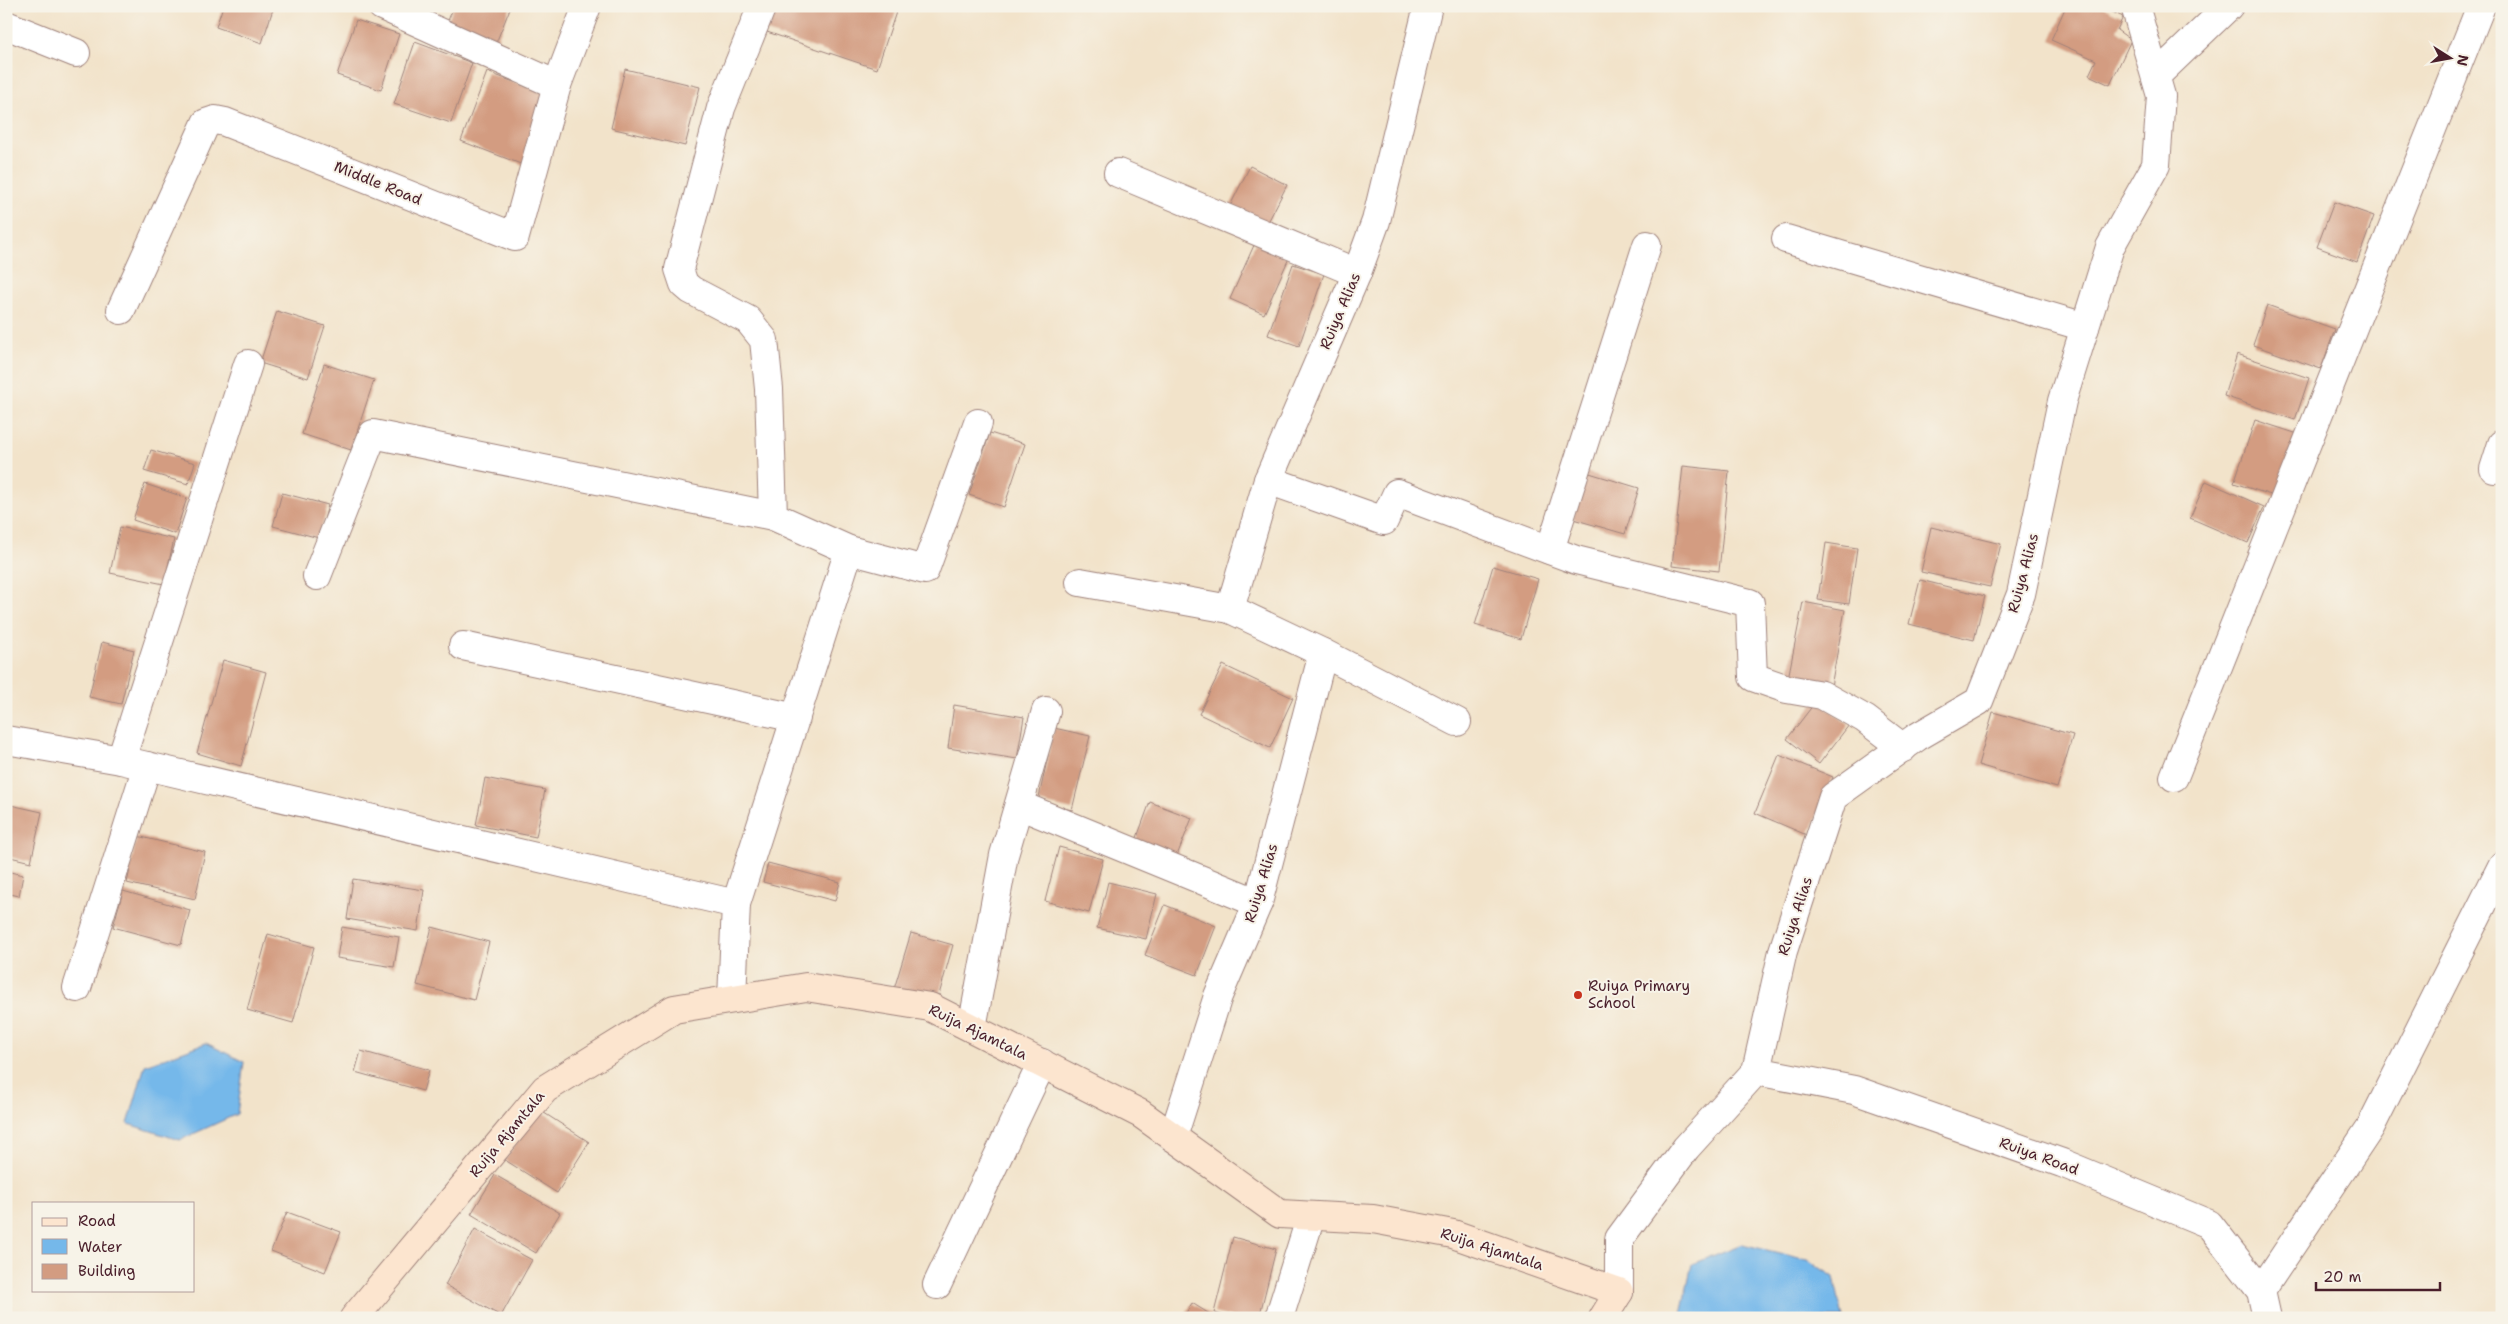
<svg xmlns="http://www.w3.org/2000/svg" width="2508" height="1324" font-family="'Shantell Sans',sans-serif">
	<style>
		.water { fill: #75b8ea; stroke: #606c8a }
		.building { fill: #d39c81 }
		.lines { fill: none; stroke-linecap: round; stroke-linejoin: round }
		.street-casing { stroke: #9e817a; stroke-width: 30 }
		.secondary-casing { stroke: #9e817a; stroke-width: 30 }
		.street { stroke: #fff; stroke-width: 28 }
		.secondary { stroke: #fce5cf; stroke-width: 28 }
		.poi-dot { fill: #c8321e; stroke: #f7f3e8; stroke-width: 2 }
		.labels { text-anchor: middle; stroke-width: 4; stroke-linejoin: round; paint-order: stroke }
		.street-label { font-size: 15px; fill: #4a1f2b; stroke: #f7f3e8 }
		.poi-label { font-size: 15px; fill: #4a1f2b; stroke: #f7f3e8; text-anchor: start }
	</style>
	<rect width="100%" height="100%" fill="#f7f3e8"/>
	<filter id="ink" filterUnits="userSpaceOnUse"><feTurbulence type="fractalNoise" baseFrequency=".02" numOctaves="2"/><feDisplacementMap in="SourceGraphic" scale="10" xChannelSelector="R" yChannelSelector="G"/><feConvolveMatrix kernelMatrix="1 2 1 2 8 2 1 2 1" color-interpolation-filters="sRGB"/></filter>
	<filter id="wash" filterUnits="userSpaceOnUse"><feTurbulence type="fractalNoise" baseFrequency=".0096" numOctaves="4" result="noise"/><feDisplacementMap in="SourceGraphic" scale="20" xChannelSelector="R" yChannelSelector="G"/><feGaussianBlur stdDeviation="1.12" result="paint"/><feColorMatrix in="noise" values="0 0 0 0 0 0 0 0 0 0 0 0 0 0 0 0 0 1.4 0 .05"/><feComposite in="paint" operator="in"/></filter>
	<g filter="url(#wash)">
		<rect width="100%" height="100%" fill="#f2e3ca"/>
		<g class="water">
			<path d="M206,1043l38,19 -7,52 -57,26 -52,-16 17,-59z"/>
			<path d="M1742,1244l66,16 26,17 9,41h-163l12,-54z"/>
		</g>
		<g id="blocks">
			<g class="building">
				<path d="M223,6h51l-12,37 -46,-16z"/>
				<path d="M454,6h57l-15,37 -49,-20z"/>
				<path d="M766,6h113l17,6 -19,57 -119,-40z"/>
				<path d="M2066,6h34l23,11 -6,13 14,10 -21,45 -21,-10 7,-15 -45,-20z"/>
				<path d="M356,20l43,14 -18,56 -44,-15z"/>
				<path d="M415,42l57,21 -21,60 -57,-19z"/>
				<path d="M625,69l75,18 -15,59 -74,-18z"/>
				<path d="M487,72l65,24 -26,70 -65,-25z"/>
				<path d="M1250,166l37,19 -23,45 -37,-18z"/>
				<path d="M2334,202l40,14 -17,46 -40,-15z"/>
				<path d="M1255,243l34,15 -25,56 -34,-15z"/>
				<path d="M1293,264l31,10 -25,72 -31,-11z"/>
				<path d="M2267,305l68,24 -14,40 -68,-24z"/>
				<path d="M277,311l48,15 -17,52 -48,-15z"/>
				<path d="M2237,354l72,24 -14,42 -71,-24z"/>
				<path d="M324,364l50,16 -23,70 -49,-16z"/>
				<path d="M2255,420l46,15 -21,63 -46,-15z"/>
				<path d="M990,433l35,11 -21,63 -35,-12z"/>
				<path d="M151,450l44,13 -7,21 -44,-13z"/>
				<path d="M1683,466l46,5 -10,100 -47,-5z"/>
				<path d="M1586,472l53,16 -14,46 -52,-15z"/>
				<path d="M2206,481l58,26 -16,36 -58,-25z"/>
				<path d="M145,484l42,14 -12,36 -42,-14z"/>
				<path d="M282,493l46,12 -9,33 -46,-12z"/>
				<path d="M120,527l54,12 -10,45 -54,-11z"/>
				<path d="M1931,527l70,17 -11,43 -69,-15z"/>
				<path d="M1826,543l31,5 -8,56 -31,-4z"/>
				<path d="M1493,566l45,13 -17,60 -46,-14z"/>
				<path d="M1920,580l65,16 -11,44 -65,-16z"/>
				<path d="M1803,602l42,8 -15,82 -43,-8z"/>
				<path d="M102,642l32,8 -13,54 -32,-7z"/>
				<path d="M223,660l43,12 -25,94 -44,-13z"/>
				<path d="M1223,665l70,33 -23,50 -71,-34z"/>
				<path d="M1817,700l32,25 -30,39 -32,-25z"/>
				<path d="M954,705l70,12 -7,42 -69,-11z"/>
				<path d="M1993,712l80,23 -16,53 -79,-23z"/>
				<path d="M1054,728l36,8 -18,74 -34,-8z"/>
				<path d="M1779,755l54,22 -24,59 -54,-23z"/>
				<path d="M485,778l60,12 -9,47 -60,-12z"/>
				<path d="M1150,802l42,16 -16,40 -41,-15z"/>
				<path d="M6,804l36,8 -11,50 -25,-6z"/>
				<path d="M137,836l68,16 -10,47 -68,-16z"/>
				<path d="M1059,847l44,12 -14,54 -44,-12z"/>
				<path d="M768,863l72,19 -5,19 -72,-19z"/>
				<path d="M6,871l17,4 -4,21 -13,-3z"/>
				<path d="M353,879l71,11 -6,41 -71,-12z"/>
				<path d="M1108,882l49,12 -11,45 -49,-11z"/>
				<path d="M123,891l67,19 -9,35 -68,-18z"/>
				<path d="M1165,905l51,21 -19,49 -52,-20z"/>
				<path d="M342,927l57,10 -5,30 -57,-9z"/>
				<path d="M432,927l57,15 -15,58 -57,-15z"/>
				<path d="M911,933l42,12 -16,57 -43,-13z"/>
				<path d="M268,934l46,13 -21,76 -46,-13z"/>
				<path d="M361,1051l68,19 -6,21 -68,-19z"/>
				<path d="M538,1109l51,33 -32,51 -52,-33z"/>
				<path d="M495,1175l65,38 -24,40 -65,-39z"/>
				<path d="M287,1212l54,20 -16,40 -54,-21z"/>
				<path d="M475,1229l57,31 -31,56 -56,-31z"/>
				<path d="M1233,1237l43,12 -17,69h-25l-20,-5z"/>
				<path d="M1192,1303l24,15h-33z"/>
			</g>
		</g>
	</g>
	<g filter="url(#ink)">
		<use href="#blocks" fill-opacity="0" stroke="#9e817a" stroke-width="1"/>
		<g class="lines">
			<defs>
				<g id="street">
					<path d="M382,6l175,79"/>
					<path d="M6,25l70,28"/>
					<path d="M2157,75l72,-69"/>
					<path d="M1118,173l239,100"/>
					<path d="M1786,239l299,88"/>
					<path d="M121,310l85,-187 9,-3 10,2 290,115 42,-152 30,-79"/>
					<path d="M2494,469l8,-25"/>
					<path d="M1268,480l116,41 13,-28 179,67 174,43 3,74 34,12 35,6 43,24 38,29"/>
					<path d="M849,550l76,20 53,-147"/>
					<path d="M1550,550l97,-305"/>
					<path d="M317,576l56,-142 400,82"/>
					<path d="M1080,582l150,27 93,44 134,69"/>
					<path d="M1230,609l38,-129 89,-207 19,-52 52,-215"/>
					<path d="M463,646l333,72"/>
					<path d="M6,740l115,20 615,144"/>
					<path d="M121,760l127,-396"/>
					<path d="M2174,777l307,-771"/>
					<path d="M1019,805l239,98"/>
					<path d="M77,988l70,-222"/>
					<path d="M732,999l4,-95 113,-354 -76,-34 -4,-127 -5,-49 -16,-20 -57,-30 -7,-6 -5,-15 42,-161 41,-102"/>
					<path d="M972,1028l32,-173 42,-144"/>
					<path d="M1756,1071l98,19 208,73 147,61 52,67 6,27"/>
					<path d="M1173,1137l45,-141 40,-93 65,-250"/>
					<path d="M937,1285l105,-222"/>
					<path d="M2261,1291l109,-163 132,-262"/>
					<path d="M1619,1292v-53l67,-91 70,-77 27,-120 50,-154 84,-60 62,-36 42,-107 41,-193 48,-154 46,-82 5,-69 -26,-90"/>
					<path d="M1279,1318l32,-102"/>
				</g>
				<path id="secondary" d="M354,1318l191,-229 129,-80 132,-22 124,20 211,107 139,100 93,5 80,15 166,58 -16,26"/>
			</defs>
			<use href="#street" class="street-casing"/>
			<use href="#secondary" class="secondary-casing"/>
			<use href="#street" class="street"/>
			<use href="#secondary" class="secondary"/>
		</g>
	</g>
	<circle class="poi-dot" cx="1578" cy="995" r="5"/>
	<g class="labels">
		<g class="street-label">
			<text transform="translate(378 183) rotate(22)" y="5">Middle Road</text>
			<text transform="translate(1340 311) rotate(-67)" y="5">Ruiya Alias</text>
			<text transform="translate(2023 573) rotate(-75)" y="5">Ruiya Alias</text>
			<text transform="translate(1261 883) rotate(-73)" y="5">Ruiya Alias</text>
			<text transform="translate(1795 916) rotate(-72)" y="5">Ruiya Alias</text>
			<text transform="translate(978 1032) rotate(26)" y="5">Ruija Ajamtala</text>
			<text transform="translate(507 1134) rotate(-50)" y="5">Ruija Ajamtala</text>
			<text transform="translate(2039 1156) rotate(20)" y="5">Ruiya Road</text>
			<text transform="translate(1492 1249) rotate(18)" y="5">Ruija Ajamtala</text>
		</g>
		<g class="poi-label">
			<text x="1588" y="991">Ruiya Primary<tspan x="1588" dy="17">School</tspan></text>
		</g>
	</g>
	<rect width="2508" height="1324" fill="none" stroke="#f7f3e8" stroke-width="25"/>
	<rect x="32" y="1202" width="162" height="90" fill="#f7f3e8" stroke="#b29e9c"/>
	<rect x="42" y="1218" width="25" height="8" fill="#fce5cf" stroke="#b29e9c"/>
	<text x="78" y="1226" font-size="15" fill="#4a1f2b">Road</text>
	<rect x="42" y="1239" width="25" height="15" fill="#75b8ea" stroke="#b29e9c"/>
	<text x="78" y="1252" font-size="15" fill="#4a1f2b">Water</text>
	<rect x="42" y="1264" width="25" height="15" fill="#d39c81" stroke="#b29e9c"/>
	<text x="78" y="1276" font-size="15" fill="#4a1f2b">Building</text>
	<g transform="translate(2450 58) rotate(101)" stroke="#f7f3e8" stroke-width="4" paint-order="stroke">
	<path d="M0-4L9 19L0 12L-9 19Z" fill="#4a1f2b"/>
	<text y="-8" font-size="14" font-weight="bold" text-anchor="middle" fill="#4a1f2b">N</text>
	</g>
	<path d="M2316 1282v8h124v-8" fill="none" stroke="#4a1f2b" stroke-width="2.5"/>
	<text x="2323" y="1282" font-size="15" fill="#4a1f2b" stroke="#f7f3e8" stroke-width="4" paint-order="stroke">20 m</text>
</svg>
